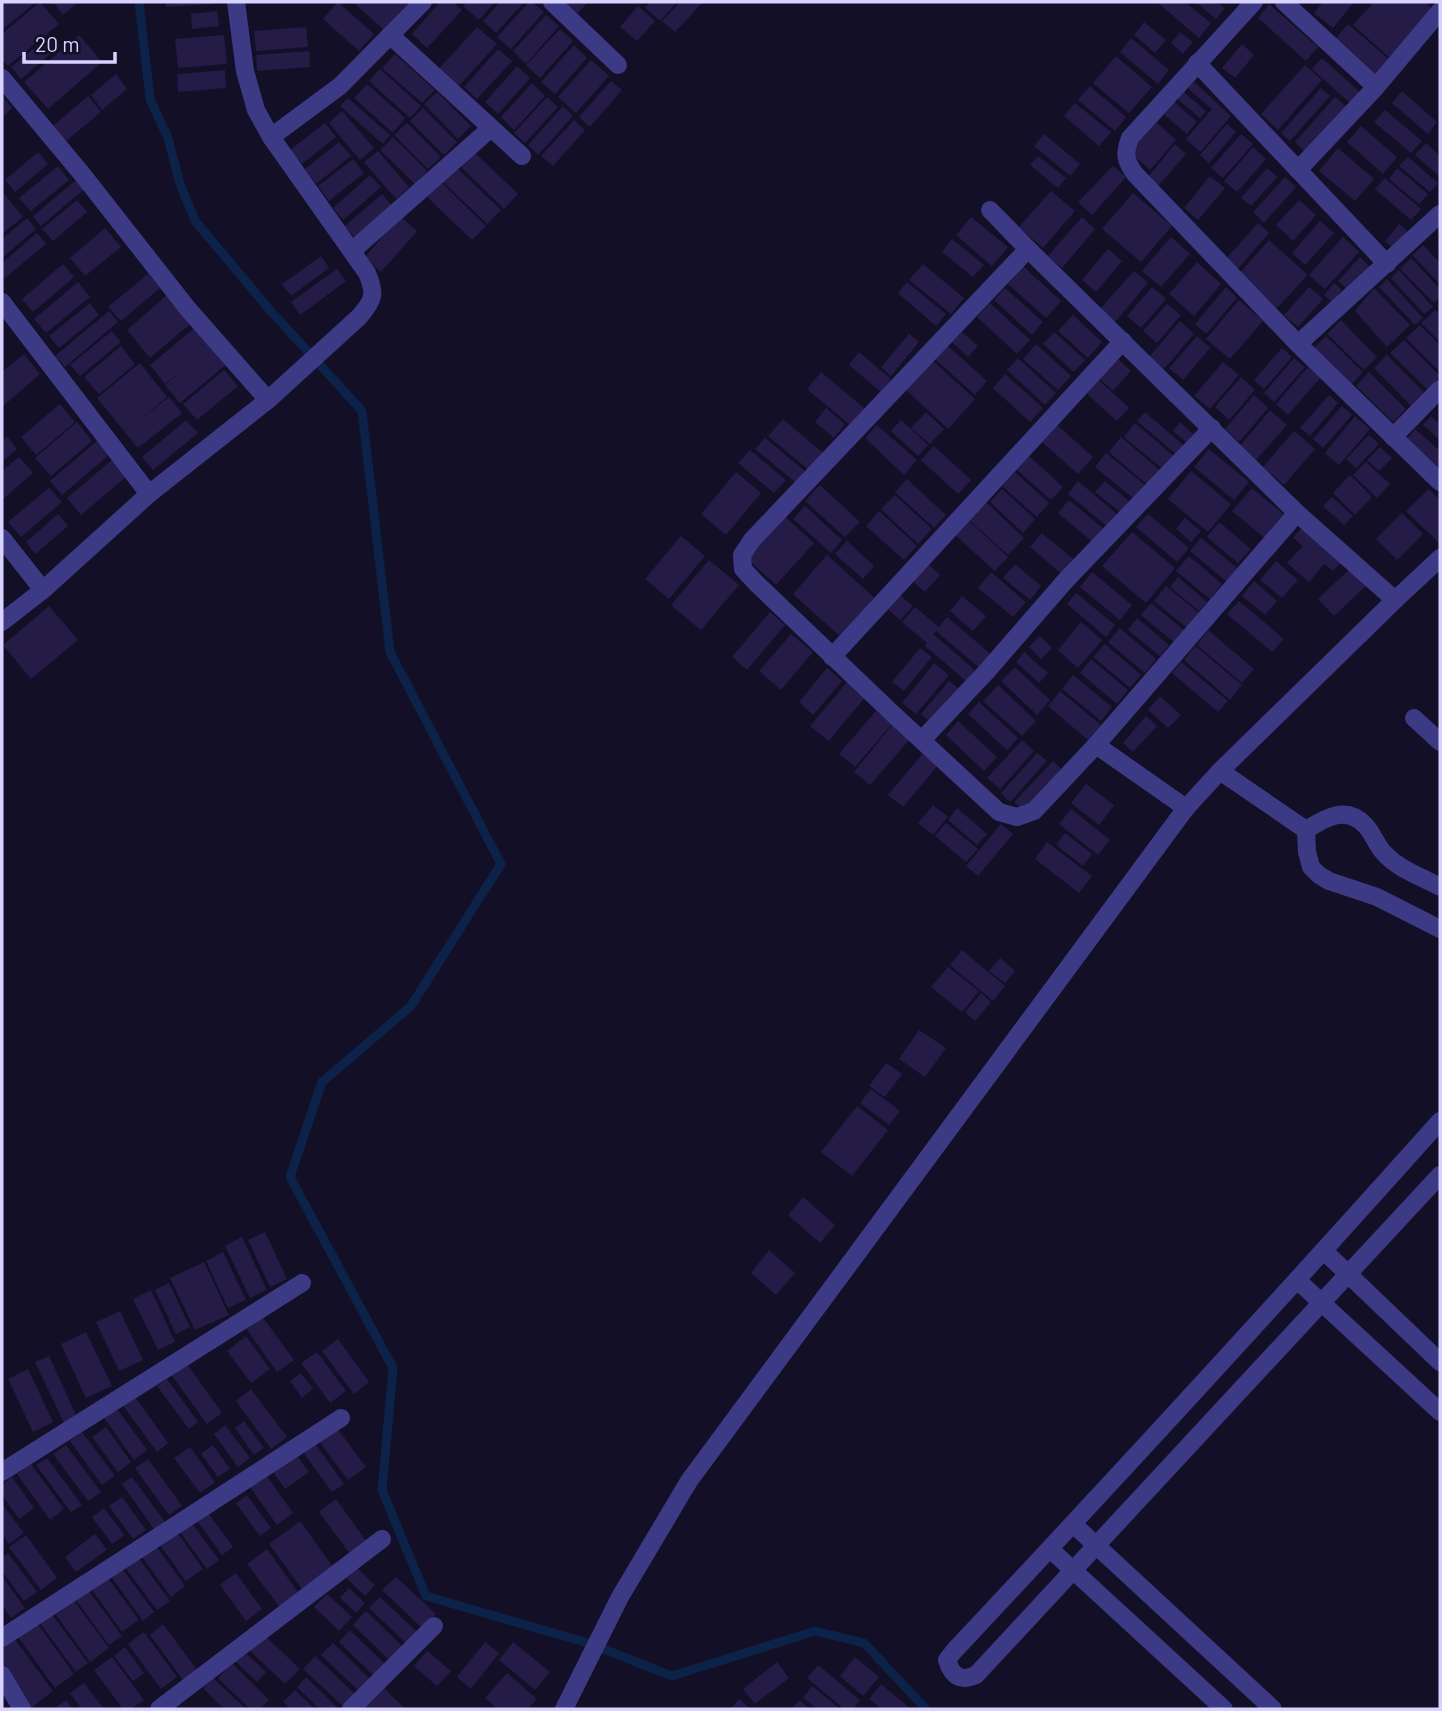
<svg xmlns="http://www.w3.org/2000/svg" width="1442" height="1711" font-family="Barlow,sans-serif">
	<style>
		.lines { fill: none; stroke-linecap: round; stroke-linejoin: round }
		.stream { stroke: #0c2248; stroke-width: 9 }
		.building { fill: #241b47 }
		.street { stroke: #3d3a85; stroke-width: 18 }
	</style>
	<rect width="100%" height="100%" fill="#130f26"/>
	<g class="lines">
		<path class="stream" d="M139,2l11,97 18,39 12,46 16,38 73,87 93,102 28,241 111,212 -90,142 -89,76 -32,95 103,191 -11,122 44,106 162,47 84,33 143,-45 49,12 62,66"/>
	</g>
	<g class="building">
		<path d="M5,2h31l-34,28v-25z"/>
		<path d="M40,2l19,22 -51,42 -6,-7v-25z"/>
		<path d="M55,2h23l-15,13 -9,-12z"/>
		<path d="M166,2h46v2l-46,3z"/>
		<path d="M338,2l36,32 -15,17 -36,-32z"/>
		<path d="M353,2h58l-26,29z"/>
		<path d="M440,2h13l9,8 -35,38 -15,-14z"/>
		<path d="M467,2h28l-16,18 -16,-14z"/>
		<path d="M500,2h24l-28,31 -13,-12z"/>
		<path d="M529,2h3l12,10 -33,37 -14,-12z"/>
		<path d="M564,2h24l-11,12z"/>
		<path d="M650,2h27l-17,19 -15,-13z"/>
		<path d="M680,2h23l-28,30 -13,-11z"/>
		<path d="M1159,2h26l26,21 -12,15 -41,-35z"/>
		<path d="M1196,2h21l8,6 -9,11z"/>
		<path d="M1323,2h31l-21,26 -19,-15z"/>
		<path d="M1374,2h51l9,8 -43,49 -38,-34z"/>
		<path d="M1269,4l49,43 -12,14 -48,-43z"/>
		<path d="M638,6l17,15 -18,20 -17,-14z"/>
		<path d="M217,11l2,15 -27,3 -1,-15z"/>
		<path d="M546,15l13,11 -33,38 -13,-13z"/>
		<path d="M1144,22l22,18 -11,13 -21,-18z"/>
		<path d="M1348,24l44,38 -15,17 -43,-38z"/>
		<path d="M306,27l2,20 -52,4 -2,-20z"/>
		<path d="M477,27l20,17 -40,44 -20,-17z"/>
		<path d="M560,29l13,12 -33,37 -14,-13z"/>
		<path d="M1180,32l13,10 -10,12 -12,-11z"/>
		<path d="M50,35l10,11 -39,33 -10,-12z"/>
		<path d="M79,35l23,27 -54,47 -24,-27z"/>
		<path d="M224,35l3,29 -49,4 -3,-29z"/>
		<path d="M1131,38l38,32 -11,14 -38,-32z"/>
		<path d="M1242,44l12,11 -19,23 -13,-10z"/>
		<path d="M574,45l13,13 -32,36 -14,-12z"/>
		<path d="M498,49l14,12 -35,38 -13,-12z"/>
		<path d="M309,51l1,16 -53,4 -1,-16z"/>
		<path d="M395,54l40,36 -13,13 -40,-35z"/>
		<path d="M1116,56l36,31 -23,26 -36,-30z"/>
		<path d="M1322,58l39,35 -10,11 -39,-35z"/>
		<path d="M591,60l18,16 -33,37 -18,-16z"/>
		<path d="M1305,65l17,15 -44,50 -17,-16z"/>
		<path d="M517,66l13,12 -32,36 -13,-12z"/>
		<path d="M380,69l41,37 -11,12 -41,-37z"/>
		<path d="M225,70l1,18 -48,4 -1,-18z"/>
		<path d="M116,74l11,15 -25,21 -11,-15z"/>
		<path d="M1190,78l41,38 -31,36 -14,-13 26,-30 -28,-24z"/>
		<path d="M611,81l11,9 -32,37 -11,-10z"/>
		<path d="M532,83l13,13 -31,34 -13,-13z"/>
		<path d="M367,84l38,34 -12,15 -39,-35z"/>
		<path d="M1090,86l36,31 -11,14 -37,-31z"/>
		<path d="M1321,88l9,8 -40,45 -9,-8z"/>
		<path d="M1180,89l26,22 -6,7 -26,-22z"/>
		<path d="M1402,91l35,31 -9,12 -36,-31z"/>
		<path d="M437,92l34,34 -13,13 -34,-35z"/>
		<path d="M88,96l13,16 -35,29 -13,-15z"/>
		<path d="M547,97l11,10 -33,36 -11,-10z"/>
		<path d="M1335,97l12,10 -41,46 -11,-11z"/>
		<path d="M4,98l8,10 -10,9v-17z"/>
		<path d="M348,98l42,37 -7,9 -43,-38z"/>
		<path d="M1171,99l26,23 -10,12 -27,-23z"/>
		<path d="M1075,103l36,29 -12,14 -35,-30z"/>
		<path d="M563,106l10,10 -35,39 -10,-10z"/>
		<path d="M423,108l34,34 -13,13 -34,-34z"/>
		<path d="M1385,110l37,31 -11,12 -37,-31z"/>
		<path d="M342,111l32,37 -14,12 -31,-37z"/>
		<path d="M574,120l11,10 -32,36 -12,-10z"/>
		<path d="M1156,122l20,18 -26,30 -20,-18z"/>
		<path d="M325,123l11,14 -34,27 -12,-14z"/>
		<path d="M407,123l34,34 -13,12 -34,-34z"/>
		<path d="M1227,124l9,8 -27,31 -9,-8z"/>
		<path d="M1361,126l36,31 -14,17 -36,-32z"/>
		<path d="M1044,134l36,30 -10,12 -36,-30z"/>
		<path d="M1241,134l12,10 -30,34 -12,-10z"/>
		<path d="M393,137l34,34 -12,13 -35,-34z"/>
		<path d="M339,142l12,14 -35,28 -11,-15z"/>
		<path d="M1426,143l14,13v21l-25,-22z"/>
		<path d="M1175,144l11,10 -28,32 -10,-9z"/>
		<path d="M1253,147l13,12 -29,33 -13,-11z"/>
		<path d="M1338,148l36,31 -19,22 -36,-30z"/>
		<path d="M378,151l31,36 -13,12 -32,-37z"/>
		<path d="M473,151l45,43 -14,15 -45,-44z"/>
		<path d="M38,152l10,12 -33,28 -10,-12z"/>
		<path d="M1038,156l28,22 -8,10 -28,-23z"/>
		<path d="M1408,157l30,26 -8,9 -31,-26z"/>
		<path d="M353,159l11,14 -35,28 -11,-15z"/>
		<path d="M58,166l11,14 -38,31 -12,-13z"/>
		<path d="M1113,166l13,11 -34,38 -14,-13z"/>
		<path d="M456,167l45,43 -14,14 -45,-43z"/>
		<path d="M1267,168l10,9 -26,29 -10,-8z"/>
		<path d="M1397,168l31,26 -9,10 -30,-25z"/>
		<path d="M370,175l11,12 -38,33 -10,-12z"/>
		<path d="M1210,176l15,12 -27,32 -14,-12z"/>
		<path d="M1285,177l11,10 -32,36 -11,-11z"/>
		<path d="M1385,178l36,31 -10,11 -36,-31z"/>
		<path d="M76,180l8,9 -43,37 -8,-10z"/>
		<path d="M441,182l45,44 -14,14 -45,-43z"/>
		<path d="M2,191l21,26 -21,17z"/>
		<path d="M1051,191l24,20 -32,37 -24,-21z"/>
		<path d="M1133,193l39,33 -31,36 -39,-33z"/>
		<path d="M382,194l10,12 -37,32 -10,-12z"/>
		<path d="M77,200l10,12 -34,29 -11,-12z"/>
		<path d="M1299,200l17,15 -23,26 -17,-16z"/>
		<path d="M400,216l17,15 -36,41 -16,-15z"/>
		<path d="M971,217l37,30 -16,19 -36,-31z"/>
		<path d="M1082,217l13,12 -33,39 -14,-12z"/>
		<path d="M27,218l9,11 -34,29v-19z"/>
		<path d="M1320,221l14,12 -29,32 -13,-12z"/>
		<path d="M1258,223l11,10 -33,38 -11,-11z"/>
		<path d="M1399,224l10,9 -15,16 -9,-8z"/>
		<path d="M105,228l16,19 -36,29 -15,-18z"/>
		<path d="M37,233l9,11 -41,34 -3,-4v-11z"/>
		<path d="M1171,237l19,17 -29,33 -19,-16z"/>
		<path d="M1343,237l16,15 -34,37 -16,-14z"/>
		<path d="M952,239l32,26 -11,12 -31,-25z"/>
		<path d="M1269,240l39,35 -31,33 -38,-34z"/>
		<path d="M1423,245l17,18v21l-28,-29z"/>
		<path d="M1108,249l14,12 -26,31 -14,-12z"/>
		<path d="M321,256l8,12 -38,28 -9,-12z"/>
		<path d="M1360,257l10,10 -21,24 -11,-10z"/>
		<path d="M1411,258l29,31v8l-6,6 -34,-34z"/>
		<path d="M1197,262l24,22 -27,32 -25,-22z"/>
		<path d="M63,264l11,13 -41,35 -11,-13z"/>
		<path d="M923,264l41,34 -13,16 -42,-34z"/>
		<path d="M1023,266l38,35 -15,17 -38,-34z"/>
		<path d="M337,269l9,12 -46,34 -9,-13z"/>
		<path d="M1399,270l34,37 -9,7 -33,-36z"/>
		<path d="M1134,271l14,12 -33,39 -15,-13z"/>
		<path d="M148,274l12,14 -39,33 -13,-14z"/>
		<path d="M1387,279l36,39 -8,7 -36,-38z"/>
		<path d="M78,282l12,15 -44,36 -12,-14z"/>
		<path d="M907,282l39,32 -10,12 -38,-33z"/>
		<path d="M1334,283l8,7 -10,12 -8,-7z"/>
		<path d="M1152,287l14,12 -25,29 -14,-12z"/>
		<path d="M1226,287l11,11 -31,36 -11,-10z"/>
		<path d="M1309,287l14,12 -25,28 -14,-12z"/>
		<path d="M1005,288l38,34 -11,13 -38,-35z"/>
		<path d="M1374,288l36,37 -23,22 -32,-36z"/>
		<path d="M167,295l23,29 -40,34 -23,-28z"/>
		<path d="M1239,300l24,21 -33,38 -24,-20z"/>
		<path d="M90,303l9,12 -40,33 -10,-12z"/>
		<path d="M990,303l40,37 -13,14 -40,-37z"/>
		<path d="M1167,304l14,11 -24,28 -14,-12z"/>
		<path d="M1435,310l5,5v27l-19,-19z"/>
		<path d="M109,311l9,11 -53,45 -10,-11z"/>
		<path d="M1073,315l29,27 -14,16 -30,-27z"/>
		<path d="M1341,320l36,37 -13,13 -37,-36z"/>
		<path d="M1180,321l14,13 -30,35 -15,-12z"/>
		<path d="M198,325l30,38 -48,40 -15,-18 16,-13 -16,12 -15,-19z"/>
		<path d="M1420,325l20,20v27l-34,-34z"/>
		<path d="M112,331l9,11 -41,34 -10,-11z"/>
		<path d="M962,332l16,14 -10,11 -16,-15z"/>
		<path d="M1054,332l31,28 -11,12 -31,-28z"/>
		<path d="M909,334l10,8 -28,34 -10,-9z"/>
		<path d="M1197,336l13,12 -27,32 -14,-12z"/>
		<path d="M1326,336l37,36 -13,14 -37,-37z"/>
		<path d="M1404,340l36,36 -12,14 -38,-37z"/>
		<path d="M1036,344l35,32 -13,14 -35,-31z"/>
		<path d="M947,345l40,36 -12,14 -41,-37z"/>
		<path d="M121,346l14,18 -36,30 -15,-17z"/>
		<path d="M1282,348l10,9 -28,32 -10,-9z"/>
		<path d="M859,352l32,27 -10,13 -32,-27z"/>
		<path d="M24,354l16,20 -38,33v-35z"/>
		<path d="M1387,355l37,37 -13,14 -37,-38z"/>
		<path d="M1018,358l38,35 -11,12 -38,-35z"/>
		<path d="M1294,358l11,9 -31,35 -10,-9z"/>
		<path d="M1118,359l13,12 -18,20 -13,-12z"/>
		<path d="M932,360l43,39 -27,30 -43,-40z"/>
		<path d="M1223,362l16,13 -29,34 -16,-13z"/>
		<path d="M140,363l27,34 -29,24 31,-24 13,16 -44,35 -41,-50z"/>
		<path d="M1308,367l12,11 -32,37 -12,-11z"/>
		<path d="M224,370l14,16 -41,34 -14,-16z"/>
		<path d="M821,372l43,36 -14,17 -43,-36z"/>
		<path d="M1369,372l37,37 -13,13 -37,-36z"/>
		<path d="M1005,374l38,34 -13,14 -37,-34z"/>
		<path d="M1241,377l14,13 -26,30 -14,-13z"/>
		<path d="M1099,380l30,28 -12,13 -30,-27z"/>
		<path d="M1254,395l14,13 -29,34 -14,-13z"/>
		<path d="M1329,395l9,8 -28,33 -10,-8z"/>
		<path d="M60,404l15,18 -39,33 -15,-18z"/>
		<path d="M1342,406l10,9 -29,33 -10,-9z"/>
		<path d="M826,408l19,16 -11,14 -19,-16z"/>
		<path d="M1270,410l17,15 -31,35 -16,-14z"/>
		<path d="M926,412l18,17 -14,15 -19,-16z"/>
		<path d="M1145,412l38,33 -7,9 -39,-33z"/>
		<path d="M1355,416l15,13 -31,36 -14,-12z"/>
		<path d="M1431,416l9,8v16l-17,-15z"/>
		<path d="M783,419l40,34 -14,17 -41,-34z"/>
		<path d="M186,420l12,13 -45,37 -11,-13z"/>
		<path d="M901,420l27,25 -10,11 -27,-25z"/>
		<path d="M77,422l15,19 -41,35 -16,-18z"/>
		<path d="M1180,422l13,12 -7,8 -13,-11z"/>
		<path d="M1135,423l41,35 -11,13 -41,-34z"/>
		<path d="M877,425l40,35 -13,15 -39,-37z"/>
		<path d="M1057,425l36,32 -15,17 -36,-32z"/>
		<path d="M1415,429l25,22v20l-35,-30z"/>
		<path d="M1294,431l21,18 -31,36 -21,-18z"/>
		<path d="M1369,435l10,9 -23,24 -10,-9z"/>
		<path d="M7,436l10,13 -15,13v-21z"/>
		<path d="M1121,437l41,35 -12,15 -41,-35z"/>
		<path d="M765,438l40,33 -10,11 -40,-33z"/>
		<path d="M97,441l12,14 -47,40 -12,-14z"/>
		<path d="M934,446l37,34 -13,14 -37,-34z"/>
		<path d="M1380,447l12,11 -13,13 -12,-11z"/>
		<path d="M1209,449l40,33 -15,18 -40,-33z"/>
		<path d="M750,450l36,30 -12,13 -36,-30z"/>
		<path d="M1106,453l39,32 -11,14 -39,-32z"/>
		<path d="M1029,456l34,31 -12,13 -34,-30z"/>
		<path d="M19,457l14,16 -31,27v-29z"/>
		<path d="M112,460l14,17 -45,38 -14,-17z"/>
		<path d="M1366,462l24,22 -13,14 -24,-23z"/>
		<path d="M1191,471l40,33 -23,28 -40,-33z"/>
		<path d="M736,472l25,21 -35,42 -25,-21z"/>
		<path d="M1015,472l34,31 -12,14 -35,-31z"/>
		<path d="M1350,475l22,22 -17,18 -22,-22z"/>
		<path d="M907,479l39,36 -12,13 -39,-36z"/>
		<path d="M1078,481l40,34 -10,12 -40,-33z"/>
		<path d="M1105,481l24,20 -9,11 -25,-20z"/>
		<path d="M820,485l40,37 -15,15 -40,-36z"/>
		<path d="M49,488l13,14 -41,35 -13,-15z"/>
		<path d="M1252,488l34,28 -19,24 -35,-29z"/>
		<path d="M1002,489l33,30 -12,14 -33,-31z"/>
		<path d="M1429,489l11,11v42l-1,1 -33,-32z"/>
		<path d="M895,495l37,34 -14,15 -37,-35z"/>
		<path d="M1332,497l21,19 -9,9 -21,-19z"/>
		<path d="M1069,500l36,30 -11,13 -36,-30z"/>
		<path d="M986,502l38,36 -16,17 -39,-35z"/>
		<path d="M805,506l37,34 -11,13 -38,-34z"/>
		<path d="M879,511l38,35 -13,14 -38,-34z"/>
		<path d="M1402,513l21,21 -26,26 -21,-21z"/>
		<path d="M58,514l10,12 -33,28 -9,-12z"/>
		<path d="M782,514l32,29 -38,42 -32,-29z"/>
		<path d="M1148,514l41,34 -12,14 -41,-35z"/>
		<path d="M1185,518l16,13 -10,11 -15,-13z"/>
		<path d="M968,520l40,37 -13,14 -40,-36z"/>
		<path d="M1219,522l32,27 -13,14 -31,-26z"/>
		<path d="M1302,527l40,34 -9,10 -9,-7 -15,18 -22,-19 16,-17 -10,-8z"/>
		<path d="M1132,532l43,36 -29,35 -44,-37z"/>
		<path d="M1042,533l36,30 -13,14 -35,-30z"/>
		<path d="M681,536l24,20 -36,43 -24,-20z"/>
		<path d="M1201,538l37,31 -11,13 -37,-31z"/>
		<path d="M847,541l27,25 -11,13 -28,-25z"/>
		<path d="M827,555l51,46 -35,38 -50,-45z"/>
		<path d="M1189,556l33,28 -12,15 -34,-28z"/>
		<path d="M709,560l30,25 -38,45 -30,-25z"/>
		<path d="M924,560l16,15 -15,17 -17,-15z"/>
		<path d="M1276,561l22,19 -16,18 -22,-18z"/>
		<path d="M1015,564l26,22 -11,14 -27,-22z"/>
		<path d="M1353,566l16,17 -35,33 -16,-17z"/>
		<path d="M991,572l35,30 -13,15 -35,-29z"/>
		<path d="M1092,572l40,33 -12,15 -40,-33z"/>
		<path d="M1178,577l29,25 -8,9 -29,-24z"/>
		<path d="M1254,581l23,20 -12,14 -23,-19z"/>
		<path d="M1166,586l33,27 -12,15 -33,-27z"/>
		<path d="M894,590l19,16 -13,14 -18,-16z"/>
		<path d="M1076,593l39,32 -9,12 -39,-33z"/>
		<path d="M962,596l24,20 -13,15 -23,-20z"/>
		<path d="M1239,601l45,38 -12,13 -45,-38z"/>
		<path d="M1151,603l34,28 -10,12 -34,-28z"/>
		<path d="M49,606l29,34 -47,39 -28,-34z"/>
		<path d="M915,607l24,20 8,-10 46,39 -11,14 -46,-39 -3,3 42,36 -9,11 -41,-35 2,-3 -25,-21z"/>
		<path d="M770,612l15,13 -38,45 -15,-13z"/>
		<path d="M1137,618l32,27 -9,11 -32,-26z"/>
		<path d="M1081,622l21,18 -24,28 -20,-18z"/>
		<path d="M1120,628l36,31 -11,14 -37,-31z"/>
		<path d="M1208,630l46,39 -12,14 -45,-38z"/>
		<path d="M791,634l22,18 -32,38 -22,-19z"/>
		<path d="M1040,636l12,12 -11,11 -12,-12z"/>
		<path d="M1105,644l36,31 -11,13 -37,-31z"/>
		<path d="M1195,646l47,39 -12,15 -46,-40z"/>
		<path d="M920,648l12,9 -28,34 -12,-9z"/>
		<path d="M1024,652l24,21 -9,10 -23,-21z"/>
		<path d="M1091,659l37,31 -11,14 -37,-31z"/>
		<path d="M1181,662l47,39 -10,11 -46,-39z"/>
		<path d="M934,663l15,12 -33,39 -14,-11z"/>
		<path d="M1015,667l35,33 -13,15 -36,-34z"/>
		<path d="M827,668l15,13 -29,34 -14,-13z"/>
		<path d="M1073,675l39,32 -11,14 -39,-32z"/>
		<path d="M848,681l18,15 -37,45 -19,-15z"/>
		<path d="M949,681l14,11 -28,34 -14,-12z"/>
		<path d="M998,685l38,36 -14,15 -39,-35z"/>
		<path d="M1060,691l41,34 -13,15 -40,-34z"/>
		<path d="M1160,696l21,19 -13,13 -20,-18z"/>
		<path d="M979,702l39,36 -11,12 -39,-36z"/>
		<path d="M876,711l16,13 -37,43 -16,-13z"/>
		<path d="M1146,716l11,10 -24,26 -10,-9z"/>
		<path d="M958,721l39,36 -13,14 -38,-36z"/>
		<path d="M893,724l17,15 -40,46 -16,-13z"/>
		<path d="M1022,740l12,11 -34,38 -13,-11z"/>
		<path d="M925,751l15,12 -37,44 -15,-12z"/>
		<path d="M1037,753l10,8 -37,41 -9,-9z"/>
		<path d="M1053,761l11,11 -38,40 -12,-10z"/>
		<path d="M1086,784l28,21 -15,20 -28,-22z"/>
		<path d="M933,805l15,12 -15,18 -15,-12z"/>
		<path d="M957,808l30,26 -10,11 -29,-25z"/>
		<path d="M1071,809l39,31 -12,15 -39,-31z"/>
		<path d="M946,823l32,26 -12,13 -31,-26z"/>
		<path d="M1001,824l12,10 -35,42 -12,-10z"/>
		<path d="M1065,833l27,21 -9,12 -27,-21z"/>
		<path d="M1047,842l45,34 -13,17 -44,-34z"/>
		<path d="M962,950l43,36 -12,15 -43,-36z"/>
		<path d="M1000,958l15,13 -10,12 -16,-12z"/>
		<path d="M948,967l31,24 -17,21 -31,-25z"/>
		<path d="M981,993l10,9 -16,19 -10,-9z"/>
		<path d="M919,1030l27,18 -21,29 -26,-18z"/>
		<path d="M886,1063l16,11 -17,23 -16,-11z"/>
		<path d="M871,1089l29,22 -11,14 -29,-22z"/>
		<path d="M857,1106l31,24 -36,46 -31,-24z"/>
		<path d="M803,1197l32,28 -15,18 -32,-28z"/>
		<path d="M265,1232l22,47 -17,8 -22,-47z"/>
		<path d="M242,1237l25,53 -17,8 -25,-52z"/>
		<path d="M769,1250l26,23 -19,22 -25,-22z"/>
		<path d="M223,1252l23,48 -18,8 -22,-47z"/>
		<path d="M204,1262l25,53 -34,15 -25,-52z"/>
		<path d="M169,1283l21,44 -14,7 -21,-44z"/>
		<path d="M151,1290l24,52 -17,8 -25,-51z"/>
		<path d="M120,1311l23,49 -24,11 -23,-49z"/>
		<path d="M261,1315l33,45 -17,12 -32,-45z"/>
		<path d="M86,1332l26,54 -26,12 -25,-54z"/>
		<path d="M246,1336l24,33 -19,14 -24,-32z"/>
		<path d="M338,1339l31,43 -15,12 -32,-43z"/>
		<path d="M317,1352l29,39 -16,12 -29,-40z"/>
		<path d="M49,1356l28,61 -13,6 -29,-61z"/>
		<path d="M185,1361l37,52 -15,11 -37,-51z"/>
		<path d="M28,1369l25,53 -20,10 -25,-53z"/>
		<path d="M301,1373l12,16 -11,9 -12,-17z"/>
		<path d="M167,1379l31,43 -9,7 -32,-43z"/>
		<path d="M251,1389l36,48 -16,12 -35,-48z"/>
		<path d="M131,1391l37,52 -11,9 -38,-52z"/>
		<path d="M115,1406l32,44 -13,10 -32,-45z"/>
		<path d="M244,1421l20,27 -10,7 -19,-27z"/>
		<path d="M225,1425l25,33 -12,9 -24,-33z"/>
		<path d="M106,1427l25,35 -13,10 -26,-35z"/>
		<path d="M336,1427l30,40 -18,13 -30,-40z"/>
		<path d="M82,1432l33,44 -13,9 -32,-44z"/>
		<path d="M312,1439l32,45 -12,8 -32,-44z"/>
		<path d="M66,1445l35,47 -13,9 -35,-47z"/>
		<path d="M213,1445l17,24 -12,8 -17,-23z"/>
		<path d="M190,1447l25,35 -15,11 -26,-35z"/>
		<path d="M294,1452l15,20 -24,17 -14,-20z"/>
		<path d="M47,1458l35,47 -11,7 -35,-47z"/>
		<path d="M148,1459l34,47 -13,9 -34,-47z"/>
		<path d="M31,1464l33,45 -14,11 -33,-46z"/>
		<path d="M266,1475l27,38 -16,12 -27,-38z"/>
		<path d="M12,1477l22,31 -15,11 -17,-24v-10z"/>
		<path d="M132,1477l33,45 -11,7 -32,-45z"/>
		<path d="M247,1495l24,33 -11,8 -24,-33z"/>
		<path d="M122,1497l24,33 -13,9 -24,-33z"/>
		<path d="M336,1499l31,43 -17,12 -31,-42z"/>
		<path d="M2,1504l22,29 -15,11 -7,-10z"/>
		<path d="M104,1508l20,27 -12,9 -20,-27z"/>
		<path d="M206,1510l27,37 -11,8 -27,-37z"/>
		<path d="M300,1521l35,49 -31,22 -35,-48z"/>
		<path d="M192,1523l27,37 -12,9 -27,-37z"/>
		<path d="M177,1532l26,37 -17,12 -26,-36z"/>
		<path d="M95,1534l12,16 -31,22 -11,-15z"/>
		<path d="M26,1535l31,43 -16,12 -32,-43z"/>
		<path d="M154,1543l31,43 -14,11 -31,-43z"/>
		<path d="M267,1549l34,47 -19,14 -35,-46z"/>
		<path d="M8,1553l29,39 -13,9 -22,-30v-13z"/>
		<path d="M137,1556l33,45 -13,9 -33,-44z"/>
		<path d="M353,1564l22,21 -10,11 -23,-22z"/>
		<path d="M121,1567l33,45 -11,9 -33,-46z"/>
		<path d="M236,1573l26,36 -16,12 -26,-36z"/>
		<path d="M2,1576l23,32 -14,10 -9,-13z"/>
		<path d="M396,1577l40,37 -14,14 -40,-38z"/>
		<path d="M108,1578l31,42 -17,12 -30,-42z"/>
		<path d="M349,1588l16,15 -9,10 -16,-15z"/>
		<path d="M89,1591l33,45 -13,9 -33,-45z"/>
		<path d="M327,1594l25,23 -13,14 -25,-24z"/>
		<path d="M380,1597l37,35 -11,11 -37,-35z"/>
		<path d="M74,1601l35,47 -19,14 -34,-47z"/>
		<path d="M366,1611l37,36 -13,14 -37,-36z"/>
		<path d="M51,1613l37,50 -12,9 -37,-50z"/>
		<path d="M37,1623l37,51 -19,14 -37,-51z"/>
		<path d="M163,1624l34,46 -14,10 -33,-45z"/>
		<path d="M350,1630l37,36 -11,12 -37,-36z"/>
		<path d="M144,1632l33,45 -16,12 -33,-45z"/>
		<path d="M261,1632l39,37 -15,15 -38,-36z"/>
		<path d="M14,1638l39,53 -22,17 -29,-40v-21z"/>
		<path d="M485,1642l14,11 -28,36 -14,-12z"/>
		<path d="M513,1642l37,30 -15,18 -36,-30z"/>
		<path d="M333,1643l39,38 -11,12 -40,-38z"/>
		<path d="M125,1647l19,26 -11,8 -19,-25z"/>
		<path d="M244,1651l22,21 -9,10 -22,-21z"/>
		<path d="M427,1651l24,20 -14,15 -23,-20z"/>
		<path d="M315,1656l43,41 -12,12 -43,-40z"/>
		<path d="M112,1657l32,43 -13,9h-8l-29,-39z"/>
		<path d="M855,1657l24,20 -16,19 -23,-20z"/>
		<path d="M777,1662l12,16 -34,26 -12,-15z"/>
		<path d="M232,1663l37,37 -9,9h-10l-32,-31z"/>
		<path d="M818,1665l42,35 -7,9h-9l-37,-31z"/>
		<path d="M507,1673l30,26 -9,10h-30l-13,-11z"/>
		<path d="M306,1677l33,32h-20l-22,-22z"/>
		<path d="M213,1678l33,31h-22l-21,-21z"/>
		<path d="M84,1683l20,26h-22l-12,-16z"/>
		<path d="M881,1684l30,25h-29l-13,-10z"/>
		<path d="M812,1686l28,23h-23l-14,-11z"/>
		<path d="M383,1687l22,22h-43z"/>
		<path d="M295,1690l20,19h-25l-7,-7z"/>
		<path d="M739,1699l12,10h-21z"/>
		<path d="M66,1700l7,9h-20z"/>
		<path d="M799,1700l11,9h-19z"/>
	</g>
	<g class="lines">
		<g class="street">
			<path d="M552,2l66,63"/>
			<path d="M1254,2l-124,136c-6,16 -5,22 5,36l163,170 142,138"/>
			<path d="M1284,2l92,85"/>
			<path d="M390,35l132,121"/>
			<path d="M1197,63l190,201"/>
			<path d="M2,78l80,96 106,135 80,91"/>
			<path d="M271,137l69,-51 83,-84"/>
			<path d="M1298,170l78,-83 64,-76"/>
			<path d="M990,210l38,39"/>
			<path d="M352,251l139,-123"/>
			<path d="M2,302l147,192"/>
			<path d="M1298,344l142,-130"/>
			<path d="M1393,437l47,-48"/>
			<path d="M2,538l41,52"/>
			<path d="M2,622l41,-32 106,-96 119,-94 91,-83c15,-17 17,-23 8,-44l-96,-136 -15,-27 -11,-39 -9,-69"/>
			<path d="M832,657l291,-316"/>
			<path d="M1414,718l26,24"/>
			<path d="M922,740l65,-69 79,-91 146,-152"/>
			<path d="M1096,745l201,-232"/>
			<path d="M1220,771l86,59"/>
			<path d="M1186,808l-90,-63 -62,66 -17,6 -18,-5 -108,-100 -135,-129 -13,-14 -1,-14 10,-15 276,-291 269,264 98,87"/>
			<path d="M1306,830l1,22 4,15 8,8 10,6 48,16 63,32"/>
			<path d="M1306,830c19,-12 40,-25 59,-5 8,8 11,20 19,28 14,16 38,24 56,34"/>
			<path d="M1440,1121c-160,179 -322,355 -486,530l-7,9c5,16 13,22 29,15l464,-500"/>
			<path d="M1324,1251l116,111"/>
			<path d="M1297,1280l143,132"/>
			<path d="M2,1472l300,-189"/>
			<path d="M1073,1524l200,185"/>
			<path d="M1050,1549l174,160"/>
			<path d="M2,1638l339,-220"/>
			<path d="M2,1675l20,34"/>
			<path d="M159,1709l223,-170"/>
			<path d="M351,1709l83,-83"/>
			<path d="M564,1709l56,-112 69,-116 497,-673 34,-37 175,-171 45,-42"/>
		</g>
	</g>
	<rect width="1442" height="1711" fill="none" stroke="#d9d4ff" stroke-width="7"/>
	<path d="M24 52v10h91v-10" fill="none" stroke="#d9d4ff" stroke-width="3.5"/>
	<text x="35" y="52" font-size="21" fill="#d9d4ff" stroke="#130f26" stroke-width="5" paint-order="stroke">20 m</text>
</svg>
